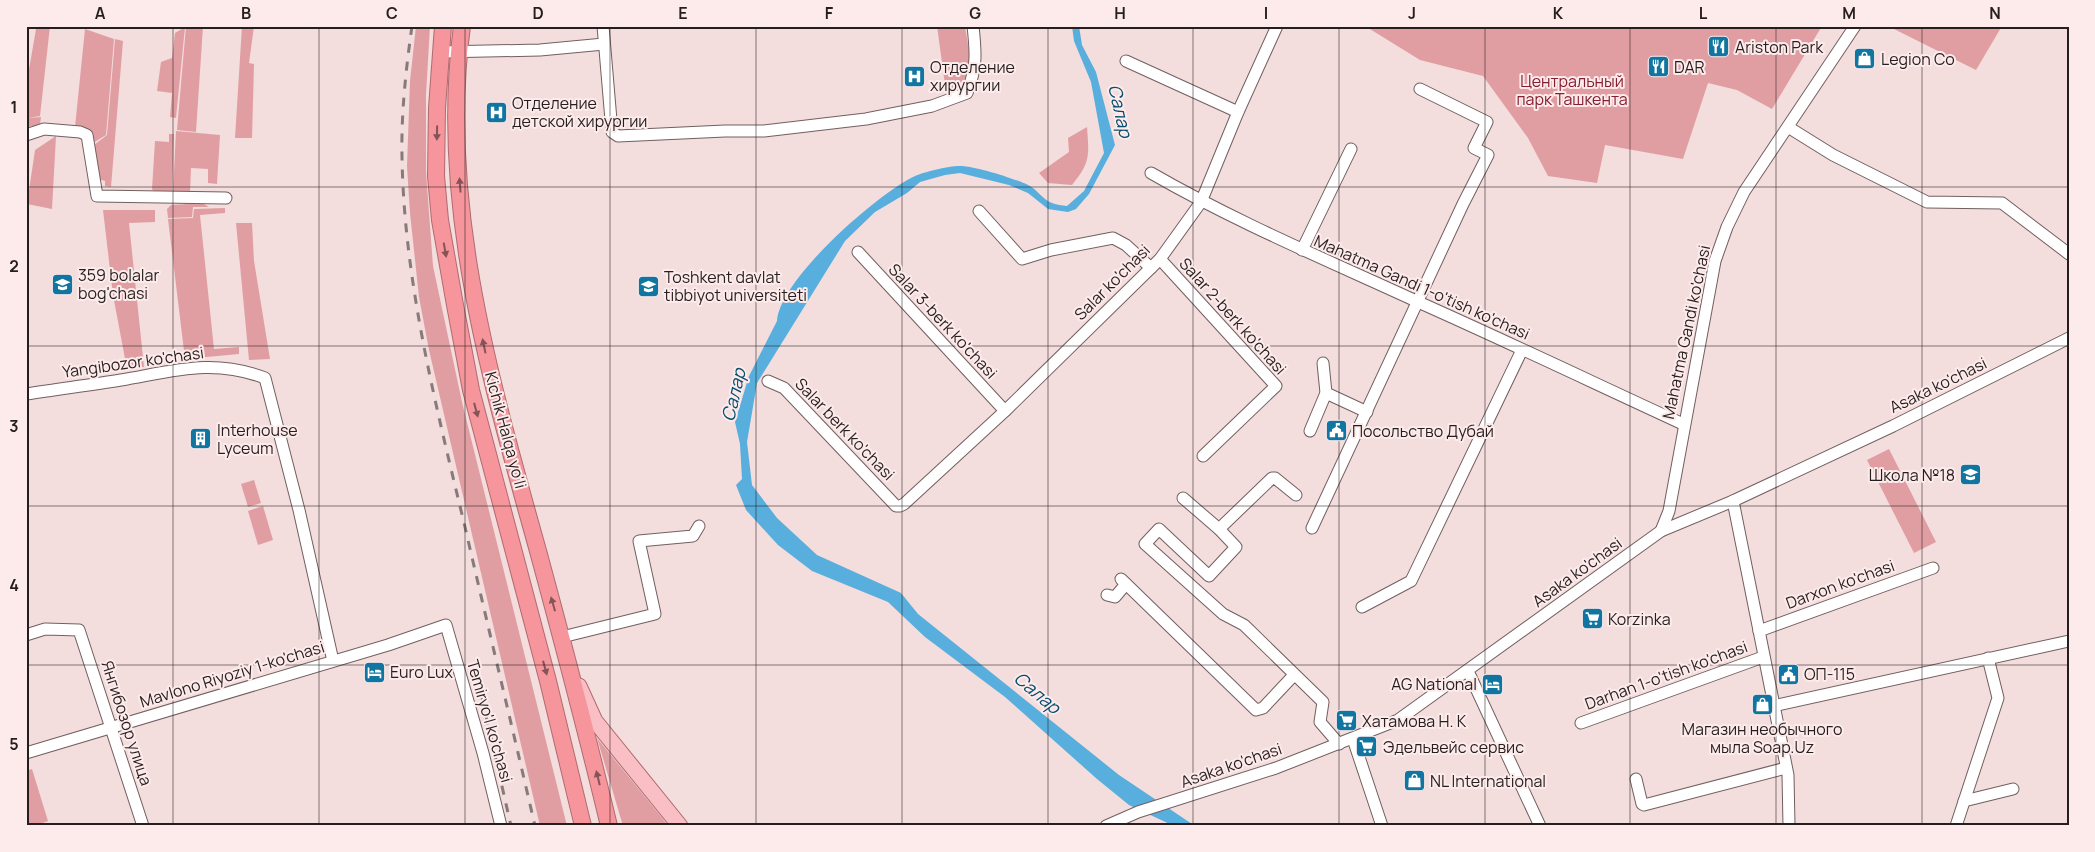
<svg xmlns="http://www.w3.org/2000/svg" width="2095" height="852" font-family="Manrope,sans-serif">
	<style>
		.green { fill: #e19ea2 }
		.water { fill: #58aedd }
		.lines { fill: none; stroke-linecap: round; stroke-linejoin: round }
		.minor-casing { stroke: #725f60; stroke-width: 13 }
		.major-casing { stroke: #ae6b70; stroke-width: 17 }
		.highway-casing { stroke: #ae6b70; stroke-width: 18 }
		.minor { stroke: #fff; stroke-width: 11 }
		.major { stroke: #fabfc4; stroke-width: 15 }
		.highway { stroke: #f7959c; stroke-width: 16 }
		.rail { stroke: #887a7a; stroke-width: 3; stroke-dasharray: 9 9; stroke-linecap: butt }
		.oneway { fill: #845457 }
		.grid { fill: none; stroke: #261e1e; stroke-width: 1; stroke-opacity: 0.55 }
		.labels { text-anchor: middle; stroke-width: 4; stroke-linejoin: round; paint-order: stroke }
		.poi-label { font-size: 16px; fill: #261e1e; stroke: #fdebeb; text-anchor: start }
		.park-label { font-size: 16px; fill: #851e31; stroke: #fdebeb }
		.street-label { font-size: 16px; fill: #261e1e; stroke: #fdebeb }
		.water-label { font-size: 18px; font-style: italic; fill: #054e6e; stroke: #fdebeb }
		.neatline { fill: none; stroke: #261e1e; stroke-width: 2 }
		.grid-label { font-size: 16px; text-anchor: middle; font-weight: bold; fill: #261e1e }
	</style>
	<rect width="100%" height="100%" fill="#f3dddd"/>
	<g class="green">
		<path d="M39,26h11l-10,90 -12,2 13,-1 -1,8 -14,2v-40l10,-58z"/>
		<path d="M186,26h17l-7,106 -19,-2z"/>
		<path d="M242,26h12l-5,37 5,1 -2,74h-17z"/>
		<path d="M416,26h14l-4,69v77l7,94 29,136 105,424h-27l-111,-476 -10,-53 -9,-84 -3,-47 3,-85z"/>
		<path d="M937,26h28c4,28 14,54 -19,66z"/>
		<path d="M1365,26h457l-50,83 -35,-19 -29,-7 -25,76 -78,-14 -8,38 -49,-7 -20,-38 -45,-62 -63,-16z"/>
		<path d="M1888,26h114l-26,44z"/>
		<path d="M185,27l-9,91 -6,-1 2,-24 -15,-2 4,-29 11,-4 3,-25z"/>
		<path d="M85,29l29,10 -8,96 -13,8c-1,-13 -5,-14 -18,-16z"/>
		<path d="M115,39l8,2 -12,146 -6,-1v-5l-7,-2 -4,-34 13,-10z"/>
		<path d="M1087,127c2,28 4,35 -15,58l-24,-2 -9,-10 30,-21 -1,-14z"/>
		<path d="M176,131l44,4 -3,49 -9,-1v-14l-17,-1 -1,25 -17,-1z"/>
		<path d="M169,134h5l-2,58h-18l-2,-3 3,-48 14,1z"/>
		<path d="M56,136l-4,73 -25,-5 8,-54z"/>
		<path d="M202,203l7,4h-16l-1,10 -24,1 -1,-9 4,-4z"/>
		<path d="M225,208v5l-25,2 14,134 25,-2v7l-54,5 -17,-140 25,-1 1,-9z"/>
		<path d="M103,210h52v12l-26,1 15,144h-14l-4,-3 -13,-69z"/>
		<path d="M236,223h16l2,38 16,98 -21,1z"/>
		<path d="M1889,449l47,93 -22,11 -47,-93z"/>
		<path d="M254,480l7,23 -13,4 -7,-23z"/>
		<path d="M263,506l10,34 -15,5 -10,-34z"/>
		<path d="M597,738l66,81 5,7h-45z"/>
		<path d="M32,769l16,52 -14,5h-8v-55z"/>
	</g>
	<path class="water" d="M1072,26h7l3,19 14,27 19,73 -26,49 -13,15 -8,3 -20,-3 -20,-16 -19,-8 -49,-12 -15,2 -25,7 -13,11 -32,19 -30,29 -88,142 -10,59 5,43 25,33 40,37 84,38 17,21 201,161 76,51h-21l-45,-21 -32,-26 -92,-82 -80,-60 -37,-35 -76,-31 -34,-26 -32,-35 -10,-25 6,-6 -2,-35 -5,-22 14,-46 28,-55c3,-42 100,-127 138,-145 9,-4 34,-10 44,-10 13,-1 57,13 69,19 9,4 15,15 24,18 5,2 10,2 15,3l17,-15 20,-38 -13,-71 -17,-41z"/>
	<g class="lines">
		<defs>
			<g id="minor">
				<path d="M603,26l9,106 6,4 107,-5h39l102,-12 66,-13 35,-13c10,-26 9,-40 6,-67"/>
				<path d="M440,52l100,-2 64,-6"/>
				<path d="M1126,61l112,51"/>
				<path d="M1788,127l45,28 94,47 75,1 67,51"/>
				<path d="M26,135l18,-6 36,3 7,3 10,61 129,2"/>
				<path d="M1151,173c85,49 176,87 265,128 90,40 178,82 267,123"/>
				<path d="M979,211l43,48 29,-9 62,-12 13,7 25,23"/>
				<path d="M1302,250l49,-101"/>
				<path d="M858,252l147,159"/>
				<path d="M1160,259l116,127 -73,70"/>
				<path d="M768,381l16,7 112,118h4l4,-2 101,-93 155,-152 41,-57 37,-90 39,-86"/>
				<path d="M1326,393l41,19"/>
				<path d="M26,394c32,-5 64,-9 95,-14 53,-9 92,-22 144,-2l34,132 34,151"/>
				<path d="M1310,431l16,-38 -3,-30"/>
				<path d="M1296,495l-21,-17h-3l-53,51 17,18 -27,29 -50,-47 -14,15 78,70 21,11 79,77 -3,20 19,22"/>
				<path d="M1183,498l36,31"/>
				<path d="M1733,501l55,274 1,51"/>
				<path d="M1312,528l151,-324 25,-49 -14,-7 13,-26 -67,-33"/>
				<path d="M1661,531l8,-20 46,-250 12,-34 17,-35 111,-166"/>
				<path d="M1121,579l135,131 7,-2 31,-33"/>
				<path d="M1107,595l8,2 11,-13"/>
				<path d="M1362,607l49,-26 111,-231"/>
				<path d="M1759,631l174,-63"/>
				<path d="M26,635l19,-6 34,1 64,196"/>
				<path d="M562,637l93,-23 -16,-73 54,-5 6,-10"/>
				<path d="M1468,671l72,155"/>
				<path d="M1773,706l296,-65"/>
				<path d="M1581,723l182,-66"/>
				<path d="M1353,739l29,87"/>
				<path d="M26,753l362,-108 58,-20 37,128 18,73"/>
				<path d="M1636,779l6,25 2,1 142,-37"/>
				<path d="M1964,801l49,-12"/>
				<path d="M1106,826l32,-14 138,-44 122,-48 263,-189 72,-30 160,-75 176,-88"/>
				<path d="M1956,826l42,-128 -10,-40"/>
			</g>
			<path id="major" d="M579,686l16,35 85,105"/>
			<g id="highway">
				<path d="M443,26l-6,82 -1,68 4,44 15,85 16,85 77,291 35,145"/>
				<path d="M462,26c-24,178 29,356 76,525 25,92 49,183 71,275"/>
			</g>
		</defs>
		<use href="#minor" class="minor-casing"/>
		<use href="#major" class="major-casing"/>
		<use href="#highway" class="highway-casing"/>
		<use href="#minor" class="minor"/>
		<use href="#major" class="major"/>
		<use href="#highway" class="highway"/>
		<g class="rail">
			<path d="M412,26c-6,43 -11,87 -10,131 2,125 34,249 63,370 23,100 47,199 70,299"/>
			<path d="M482,698l29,128"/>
		</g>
	</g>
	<defs><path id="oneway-solid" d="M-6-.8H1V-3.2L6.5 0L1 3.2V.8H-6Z" transform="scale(1.25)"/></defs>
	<g class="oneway">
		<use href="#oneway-solid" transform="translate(437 133) rotate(91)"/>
		<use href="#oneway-solid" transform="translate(460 185) rotate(-94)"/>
		<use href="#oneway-solid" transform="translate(445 250) rotate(80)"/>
		<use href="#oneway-solid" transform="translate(484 346) rotate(-102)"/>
		<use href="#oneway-solid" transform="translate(476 410) rotate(75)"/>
		<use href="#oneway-solid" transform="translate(553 604) rotate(-106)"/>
		<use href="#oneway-solid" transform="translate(545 668) rotate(75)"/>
		<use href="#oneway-solid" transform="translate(598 778) rotate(-104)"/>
	</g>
	<path class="grid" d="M173,26v800M319,26v800M465,26v800M610,26v800M756,26v800M902,26v800M1048,26v800M1193,26v800M1339,26v800M1485,26v800M1630,26v800M1776,26v800M1922,26v800M26,187h2043M26,346h2043M26,506h2043M26,665h2043"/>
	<defs>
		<symbol id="restaurant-square" viewBox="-11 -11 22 22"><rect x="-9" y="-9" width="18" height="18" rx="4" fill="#1075a1" stroke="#fdebeb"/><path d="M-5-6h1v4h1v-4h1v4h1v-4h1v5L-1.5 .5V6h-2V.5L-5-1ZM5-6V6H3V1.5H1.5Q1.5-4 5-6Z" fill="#fff"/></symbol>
		<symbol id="shop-square" viewBox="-11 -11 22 22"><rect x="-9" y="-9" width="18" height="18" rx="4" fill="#1075a1" stroke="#fdebeb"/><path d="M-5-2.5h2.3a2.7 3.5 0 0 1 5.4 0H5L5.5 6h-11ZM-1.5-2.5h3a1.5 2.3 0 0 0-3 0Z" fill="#fff"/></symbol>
		<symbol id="hospital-square" viewBox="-11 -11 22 22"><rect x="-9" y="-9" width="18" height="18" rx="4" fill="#1075a1" stroke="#fdebeb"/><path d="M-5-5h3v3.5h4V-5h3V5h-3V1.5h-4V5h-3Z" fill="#fff"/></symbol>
		<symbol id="school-square" viewBox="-11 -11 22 22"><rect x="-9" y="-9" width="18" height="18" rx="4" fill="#1075a1" stroke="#fdebeb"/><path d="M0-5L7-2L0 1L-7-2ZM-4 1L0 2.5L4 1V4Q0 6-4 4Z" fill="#fff"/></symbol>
		<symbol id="university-square" viewBox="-11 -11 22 22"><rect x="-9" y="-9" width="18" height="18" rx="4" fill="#1075a1" stroke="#fdebeb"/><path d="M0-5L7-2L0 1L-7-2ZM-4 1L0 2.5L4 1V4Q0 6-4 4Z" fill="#fff"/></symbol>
		<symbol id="civic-square" viewBox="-11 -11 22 22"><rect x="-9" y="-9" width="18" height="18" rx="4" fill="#1075a1" stroke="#fdebeb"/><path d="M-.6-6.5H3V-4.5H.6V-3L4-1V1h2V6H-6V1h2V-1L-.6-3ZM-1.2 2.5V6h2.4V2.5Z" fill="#fff"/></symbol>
		<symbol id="building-square" viewBox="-11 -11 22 22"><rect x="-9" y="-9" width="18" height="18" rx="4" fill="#1075a1" stroke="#fdebeb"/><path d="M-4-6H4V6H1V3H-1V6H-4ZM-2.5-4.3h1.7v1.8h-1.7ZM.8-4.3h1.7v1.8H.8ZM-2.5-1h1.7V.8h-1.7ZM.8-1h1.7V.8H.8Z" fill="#fff"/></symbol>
		<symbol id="supermarket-square" viewBox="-11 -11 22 22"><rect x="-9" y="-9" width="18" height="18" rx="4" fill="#1075a1" stroke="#fdebeb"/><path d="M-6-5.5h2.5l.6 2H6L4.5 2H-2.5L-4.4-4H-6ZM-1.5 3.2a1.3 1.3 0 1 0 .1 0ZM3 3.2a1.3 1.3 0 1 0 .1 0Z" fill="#fff"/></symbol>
		<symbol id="hotel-square" viewBox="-11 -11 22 22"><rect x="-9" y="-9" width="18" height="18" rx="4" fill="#1075a1" stroke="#fdebeb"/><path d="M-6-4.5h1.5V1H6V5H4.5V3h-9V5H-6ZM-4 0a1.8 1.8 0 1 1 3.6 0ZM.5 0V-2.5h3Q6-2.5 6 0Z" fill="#fff"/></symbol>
	</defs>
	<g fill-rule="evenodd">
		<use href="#restaurant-square" x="1706" y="34" width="25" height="25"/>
		<use href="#shop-square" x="1852" y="46" width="25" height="25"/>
		<use href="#restaurant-square" x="1646" y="54" width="25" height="25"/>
		<use href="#hospital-square" x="902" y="64" width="25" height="25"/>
		<use href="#hospital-square" x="484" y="100" width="25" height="25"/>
		<use href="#school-square" x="50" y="272" width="25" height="25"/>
		<use href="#university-square" x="636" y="274" width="25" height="25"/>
		<use href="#civic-square" x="1324" y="418" width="25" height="25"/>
		<use href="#building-square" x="188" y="426" width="25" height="25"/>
		<use href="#school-square" x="1958" y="462" width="25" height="25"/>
		<use href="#supermarket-square" x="1580" y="606" width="25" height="25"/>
		<use href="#hotel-square" x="362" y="660" width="25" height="25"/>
		<use href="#civic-square" x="1776" y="662" width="25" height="25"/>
		<use href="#hotel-square" x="1480" y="672" width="25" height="25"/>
		<use href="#shop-square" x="1750" y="692" width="25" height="25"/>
		<use href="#supermarket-square" x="1334" y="708" width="25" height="25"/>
		<use href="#supermarket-square" x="1354" y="734" width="25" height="25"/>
		<use href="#shop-square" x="1402" y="768" width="25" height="25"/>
	</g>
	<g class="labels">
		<g class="poi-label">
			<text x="1735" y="53">Ariston Park</text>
			<text x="1881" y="65">Legion Co</text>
			<text x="930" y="73">Отделение<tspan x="930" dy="18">хирургии</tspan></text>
			<text x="1674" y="73">DAR</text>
			<text x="512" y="109">Отделение<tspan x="512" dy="18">детской хирургии</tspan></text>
			<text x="78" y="281">359 bolalar<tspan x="78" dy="18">bog'chasi</tspan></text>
			<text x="664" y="283">Toshkent davlat<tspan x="664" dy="18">tibbiyot universiteti</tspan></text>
			<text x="217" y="436">Interhouse<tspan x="217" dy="18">Lyceum</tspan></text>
			<text x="1352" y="437">Посольство Дубай</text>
			<text x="1955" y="481" text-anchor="end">Школа №18</text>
			<text x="1608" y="625">Korzinka</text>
			<text x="390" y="678">Euro Lux</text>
			<text x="1804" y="680">ОП-115</text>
			<text x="1477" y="690" text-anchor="end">AG National</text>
			<text x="1362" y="727">Хатамова Н. К</text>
			<text x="1762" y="735" text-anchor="middle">Магазин необычного<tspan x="1762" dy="18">мыла Soap.Uz</tspan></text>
			<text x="1383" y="753">Эдельвейс сервис</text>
			<text x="1430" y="787">NL International</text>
		</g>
		<g class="park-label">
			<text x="1572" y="87">Центральный<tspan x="1572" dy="18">парк Ташкента</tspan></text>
		</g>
		<g class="street-label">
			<text transform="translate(1112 282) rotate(-45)" y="6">Salar ko'chasi</text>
			<text transform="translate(1422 287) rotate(24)" y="6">Mahatma Gandi 1-o'tish ko'chasi</text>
			<text transform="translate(1233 316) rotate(48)" y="6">Salar 2-berk ko'chasi</text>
			<text transform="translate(943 321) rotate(47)" y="6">Salar 3-berk ko'chasi</text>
			<text transform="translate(1686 332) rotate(-78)" y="6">Mahatma Gandi ko'chasi</text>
			<text transform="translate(133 362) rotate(-8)" y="6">Yangibozor ko'chasi</text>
			<text transform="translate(1938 385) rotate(-26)" y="6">Asaka ko'chasi</text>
			<text transform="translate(845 429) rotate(46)" y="6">Salar berk ko'chasi</text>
			<text transform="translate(506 430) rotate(75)" y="6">Kichik Halqa yo'li</text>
			<text transform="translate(1577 572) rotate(-36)" y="6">Asaka ko'chasi</text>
			<text transform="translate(1840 584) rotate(-20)" y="6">Darxon ko'chasi</text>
			<text transform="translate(232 674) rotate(-17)" y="6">Mavlono Riyoziy 1-ko'chasi</text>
			<text transform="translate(1666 675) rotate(-20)" y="6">Darhan 1-o'tish ko'chasi</text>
			<text transform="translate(490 721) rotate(74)" y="6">Temiryo'l ko'chasi</text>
			<text transform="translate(127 723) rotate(72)" y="6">Янгибозор улица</text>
			<text transform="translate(1231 765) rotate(-19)" y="6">Asaka ko'chasi</text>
		</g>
		<g class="water-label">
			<text transform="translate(1120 111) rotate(77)" y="6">Салар</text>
			<text transform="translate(734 395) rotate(-77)" y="6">Салар</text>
			<text transform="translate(1037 693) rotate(40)" y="6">Салар</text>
		</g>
	</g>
	<rect width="2095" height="852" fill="none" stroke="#fdebeb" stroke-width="55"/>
	<rect x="28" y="28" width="2040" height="796" class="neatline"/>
	<g class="grid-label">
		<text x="100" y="19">A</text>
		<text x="246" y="19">B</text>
		<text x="392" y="19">C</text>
		<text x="538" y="19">D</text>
		<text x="683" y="19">E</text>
		<text x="829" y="19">F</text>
		<text x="975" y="19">G</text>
		<text x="1120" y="19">H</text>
		<text x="1266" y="19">I</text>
		<text x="1412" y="19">J</text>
		<text x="1558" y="19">K</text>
		<text x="1703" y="19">L</text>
		<text x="1849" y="19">M</text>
		<text x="1995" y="19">N</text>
		<text x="14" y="113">1</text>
		<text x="14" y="272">2</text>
		<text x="14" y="432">3</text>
		<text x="14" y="591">4</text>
		<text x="14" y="750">5</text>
	</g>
</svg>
